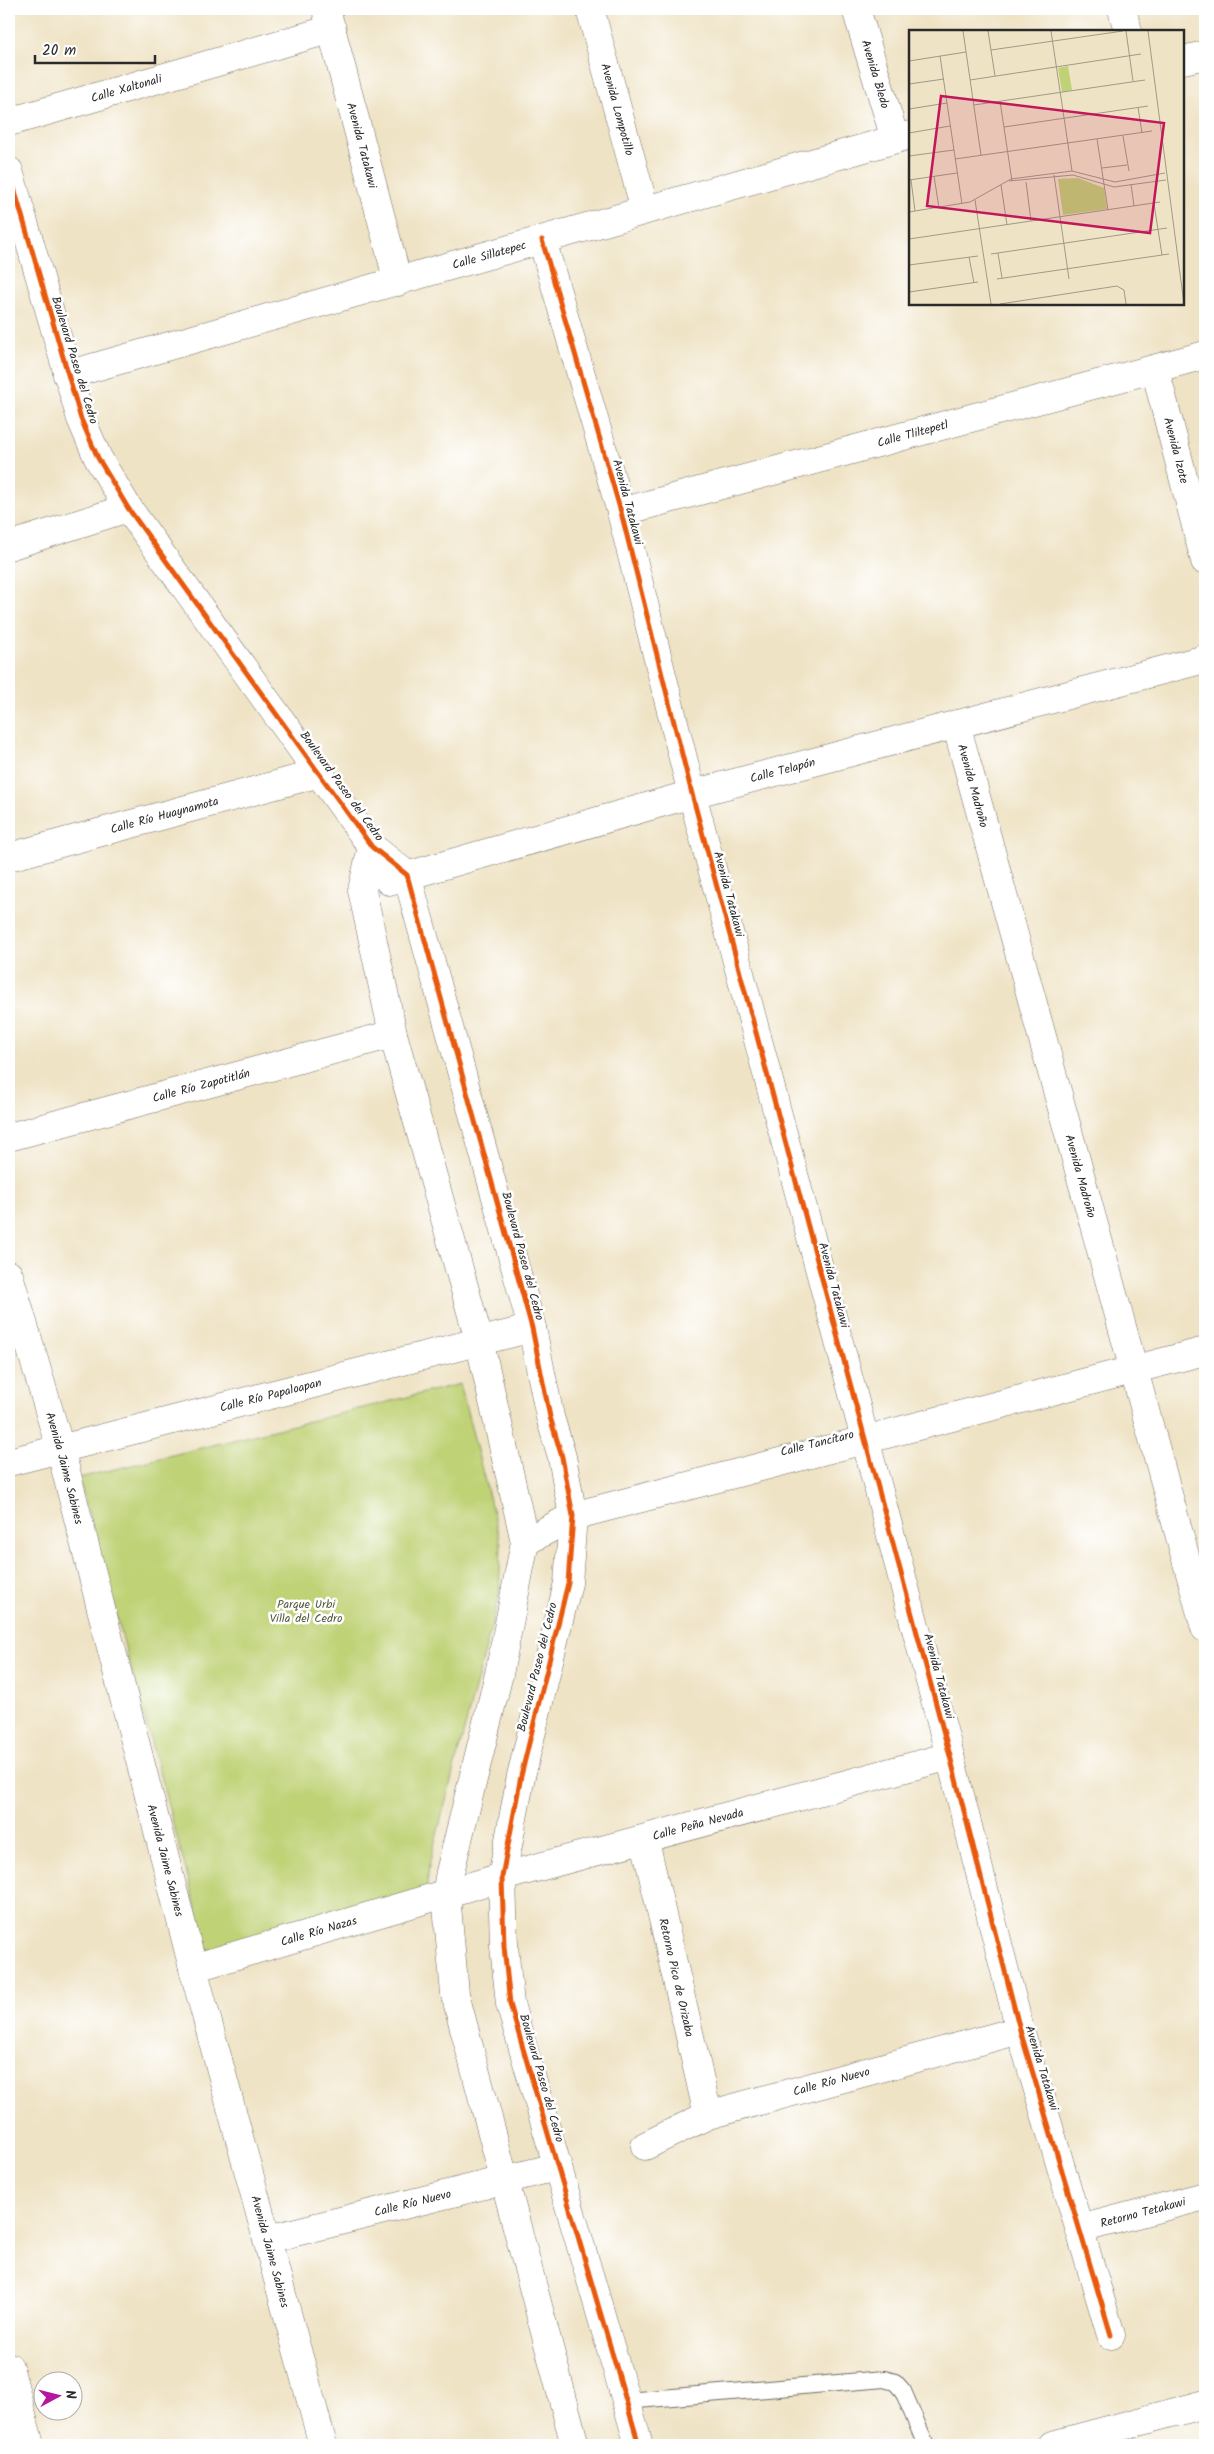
<svg xmlns="http://www.w3.org/2000/svg" width="1214" height="2454" font-family="Kalam,sans-serif">
	<style>
		.green { fill: #bfd276; stroke: #757e50 }
		.lines { fill: none; stroke-linecap: round; stroke-linejoin: round }
		.service-casing { stroke: #706b61; stroke-width: 18 }
		.minor-casing { stroke: #706b61; stroke-width: 29 }
		.tertiary-casing { stroke: #706b61; stroke-width: 29 }
		.service { stroke: #fff; stroke-width: 16 }
		.minor { stroke: #fff; stroke-width: 28 }
		.tertiary { stroke: #fff; stroke-width: 28 }
		.cycleway-casing { stroke: #fff; stroke-width: 8 }
		.cycleway { stroke: #e8590c; stroke-width: 5 }
		.labels { text-anchor: middle; stroke-width: 5; stroke-linejoin: round; paint-order: stroke }
		.street-label { font-size: 12px; fill: #2b2b2b; stroke: #fff }
		.park-label { font-size: 12px; fill: #575d42; stroke: #fff }
		.inset-road { fill: none; stroke: #a19987; stroke-width: 1 }
		.view { fill: #c2185b; fill-opacity: 0.15; stroke: #c2185b; stroke-width: 2.5 }
		.inset-edge { fill: none; stroke: #2b2b2b; stroke-width: 2.5 }
	</style>
	<rect width="100%" height="100%" fill="#fff"/>
	<filter id="ink" filterUnits="userSpaceOnUse"><feTurbulence type="fractalNoise" baseFrequency=".02" numOctaves="2"/><feDisplacementMap in="SourceGraphic" scale="10" xChannelSelector="R" yChannelSelector="G"/><feConvolveMatrix kernelMatrix="1 2 1 2 8 2 1 2 1" color-interpolation-filters="sRGB"/></filter>
	<filter id="wash" filterUnits="userSpaceOnUse"><feTurbulence type="fractalNoise" baseFrequency=".0096" numOctaves="4" result="noise"/><feDisplacementMap in="SourceGraphic" scale="20" xChannelSelector="R" yChannelSelector="G"/><feGaussianBlur stdDeviation="1.12" result="paint"/><feColorMatrix in="noise" values="0 0 0 0 0 0 0 0 0 0 0 0 0 0 0 0 0 1.4 0 .05"/><feComposite in="paint" operator="in"/></filter>
	<g filter="url(#wash)">
		<rect width="100%" height="100%" fill="#efe3c5"/>
		<path class="green" d="M460,1384l41,160 -2,53 -70,268 -3,31 -202,63 -17,-11 -128,-470z"/>
	</g>
	<g filter="url(#ink)">
		<g class="lines">
			<defs>
				<path id="service" d="M626,2401l258,-22 11,3 8,9 23,54"/>
				<g id="minor">
					<path id="s1" d="M326,9l72,273"/>
					<path id="s2" d="M590,9l55,201"/>
					<path id="s3" d="M856,9l39,130"/>
					<path d="M1122,9l6,22"/>
					<path d="M1183,60l22,-5"/>
					<path id="s4" d="M9,122l323,-93"/>
					<path d="M9,171l72,248 17,39 30,50 244,339 35,28 125,453 18,89 12,40 11,59 -5,67 -47,193 -19,101 2,69 6,58 129,441"/>
					<path d="M542,240l79,272 71,282 258,962 70,274 91,305"/>
					<path id="s5" d="M1155,369l50,192"/>
					<path id="s6" d="M67,375l843,-240"/>
					<path id="s7" d="M621,512l584,-157"/>
					<path d="M9,546l119,-38"/>
					<path id="s8" d="M956,724l249,904"/>
					<path d="M372,847l-10,43 31,144 86,306 46,202 -26,132 -49,198 -4,23 9,99 120,451"/>
					<path id="s9" d="M9,857l311,-84"/>
					<path id="s10" d="M389,881l303,-87 513,-135"/>
					<path id="s11" d="M9,1137l384,-103"/>
					<path id="s12" d="M9,1275l51,173 133,520 130,477"/>
					<path id="s13" d="M9,1462l523,-134"/>
					<path d="M525,1542l48,-26 632,-165"/>
					<path id="s14" d="M645,1841l63,274"/>
					<path id="s15" d="M193,1968l309,-91 448,-121"/>
					<path id="s16" d="M645,2146l63,-31 312,-85"/>
					<path id="s17" d="M1080,2229l125,-33"/>
					<path id="s18" d="M268,2239l288,-72"/>
					<path d="M9,2367l21,78"/>
				</g>
				<path id="tertiary" d="M1052,2445l153,-41"/>
			</defs>
			<use href="#service" class="service-casing"/>
			<use href="#minor" class="minor-casing"/>
			<use href="#tertiary" class="tertiary-casing"/>
			<use href="#service" class="service"/>
			<use href="#minor" class="minor"/>
			<use href="#tertiary" class="tertiary"/>
			<defs>
				<g id="cycleway">
					<path d="M9,171l72,248 17,39 30,50 244,339 35,28 125,453 18,89 12,40 11,59 -5,67 -47,193 -19,101 2,69 6,58 129,441"/>
					<path d="M542,240l79,272 71,282 258,962 70,274 91,305"/>
				</g>
			</defs>
			<use href="#cycleway" class="cycleway-casing"/>
			<use href="#cycleway" class="cycleway"/>
		</g>
	</g>
	<g class="labels">
		<g class="street-label">
			<text dy="4" stroke="none"><textPath href="#s3" startOffset="68">Avenida Bledo</textPath></text>
			<text dy="4" stroke="none"><textPath href="#s4" startOffset="122">Calle Xaltonali</textPath></text>
			<text dy="4" stroke="none"><textPath href="#s2" startOffset="104">Avenida Lompotillo</textPath></text>
			<text dy="4" stroke="none"><textPath href="#s1" startOffset="141">Avenida Tatakawi</textPath></text>
			<text dy="4" stroke="none"><textPath href="#s6" startOffset="439">Calle Sillatepec</textPath></text>
			<text transform="translate(75 360) rotate(73)" y="4">Boulevard Paseo del Cedro</text>
			<text dy="4" stroke="none"><textPath href="#s7" startOffset="302">Calle Tliltepetl</textPath></text>
			<text dy="4" stroke="none"><textPath href="#s5" startOffset="84">Avenida Izote</textPath></text>
			<text transform="translate(628 502) rotate(75)" y="4">Avenida Tatakawi</text>
			<text dy="4" stroke="none"><textPath href="#s10" startOffset="409">Calle Telapón</textPath></text>
			<text dy="4" stroke="none"><textPath href="#s8" startOffset="64">Avenida Madroño</textPath></text>
			<text transform="translate(342 786) rotate(54)" y="4">Boulevard Paseo del Cedro</text>
			<text dy="4" stroke="none"><textPath href="#s9" startOffset="161">Calle Río Huaynamota</textPath></text>
			<text transform="translate(729 894) rotate(75)" y="4">Avenida Tatakawi</text>
			<text dy="4" stroke="none"><textPath href="#s11" startOffset="199">Calle Río Zapotitlán</textPath></text>
			<text dy="4" stroke="none"><textPath href="#s8" startOffset="469">Avenida Madroño</textPath></text>
			<text transform="translate(523 1256) rotate(75)" y="4">Boulevard Paseo del Cedro</text>
			<text transform="translate(834 1285) rotate(75)" y="4">Avenida Tatakawi</text>
			<text dy="4" stroke="none"><textPath href="#s13" startOffset="270">Calle Río Papaloapan</textPath></text>
			<text transform="translate(817 1443) rotate(-14)" y="4">Calle Tancítaro</text>
			<text dy="4" stroke="none"><textPath href="#s12" startOffset="201">Avenida Jaime Sabines</textPath></text>
			<text transform="translate(537 1667) rotate(-76)" y="4">Boulevard Paseo del Cedro</text>
			<text transform="translate(939 1676) rotate(75)" y="4">Avenida Tatakawi</text>
			<text dy="4" stroke="none"><textPath href="#s15" startOffset="525">Calle Peña Nevada</textPath></text>
			<text dy="4" stroke="none"><textPath href="#s12" startOffset="606">Avenida Jaime Sabines</textPath></text>
			<text dy="4" stroke="none"><textPath href="#s15" startOffset="131">Calle Río Nazas</textPath></text>
			<text dy="4" stroke="none"><textPath href="#s14" startOffset="140">Retorno Pico de Orizaba</textPath></text>
			<text transform="translate(1042 2068) rotate(73)" y="4">Avenida Tatakawi</text>
			<text transform="translate(542 2078) rotate(74)" y="4">Boulevard Paseo del Cedro</text>
			<text dy="4" stroke="none"><textPath href="#s16" startOffset="198">Calle Río Nuevo</textPath></text>
			<text dy="4" stroke="none"><textPath href="#s18" startOffset="149">Calle Río Nuevo</textPath></text>
			<text dy="4" stroke="none"><textPath href="#s17" startOffset="65">Retorno Tetakawi</textPath></text>
			<text dy="4" stroke="none"><textPath href="#s12" startOffset="1011">Avenida Jaime Sabines</textPath></text>
		</g>
		<g class="park-label">
			<text x="306" y="1608">Parque Urbi<tspan x="306" dy="14">Villa del Cedro</tspan></text>
		</g>
	</g>
	<g transform="translate(909 30)">
		<rect width="275" height="275" fill="#efe3c5"/>
		<path d="M159,36l4,24 -10,2 -4,-24zM169,148l26,10 3,21 -44,6 -5,-36z" fill="#bfd276"/>
		<path class="inset-road" d="M54,1l18,124M79,1l7,45M142,1l21,140M217,1l7,50M239,1l36,273M82,20l132,-19M31,26l22,148M0,31l57,-9M61,50l171,-26M0,54l35,-5M91,71l12,80M65,75l171,-25M229,77l4,26M0,79l38,-6M95,97l144,-21M0,103l41,-7M214,106l6,35M188,109l11,71M0,126l45,-6M46,129l197,-28M193,138l25,-3M145,145l15,104M25,146l5,32M0,150l48,-7M2,150l4,31M100,151l64,-6 41,12 52,-7M117,152l5,39M222,154l3,22M92,155l6,40M66,170l16,104M245,174l8,51M0,182l61,-10 41,-23 61,-8 43,11 50,-9M0,209l251,-37M89,223l4,25M82,224l176,-26M60,227l5,26M0,235l69,-9M88,249l172,-25M0,262l69,-10M91,274l117,-18 7,4 2,14"/>
		<path class="view" d="M32,66l223,27 -14,110 -223,-27z"/>
		<rect width="275" height="275" class="inset-edge"/>
	</g>
	<rect width="1214" height="2454" fill="none" stroke="#fff" stroke-width="30"/>
	<g transform="translate(58 2396) rotate(83)"><circle r="24" fill="#ffffff" stroke="#aaaaaa"/>
	<path d="M0-4L9 19L0 12L-9 19Z" fill="#b5179e"/>
	<text y="-8" font-size="14" font-weight="bold" text-anchor="middle" fill="#2b2b2b">N</text>
	</g>
	<path d="M35 55v8h120v-8" fill="none" stroke="#2b2b2b" stroke-width="2.5"/>
	<text x="42" y="55" font-size="15" fill="#2b2b2b" stroke="#ffffff" stroke-width="4" paint-order="stroke">20 m</text>
</svg>
